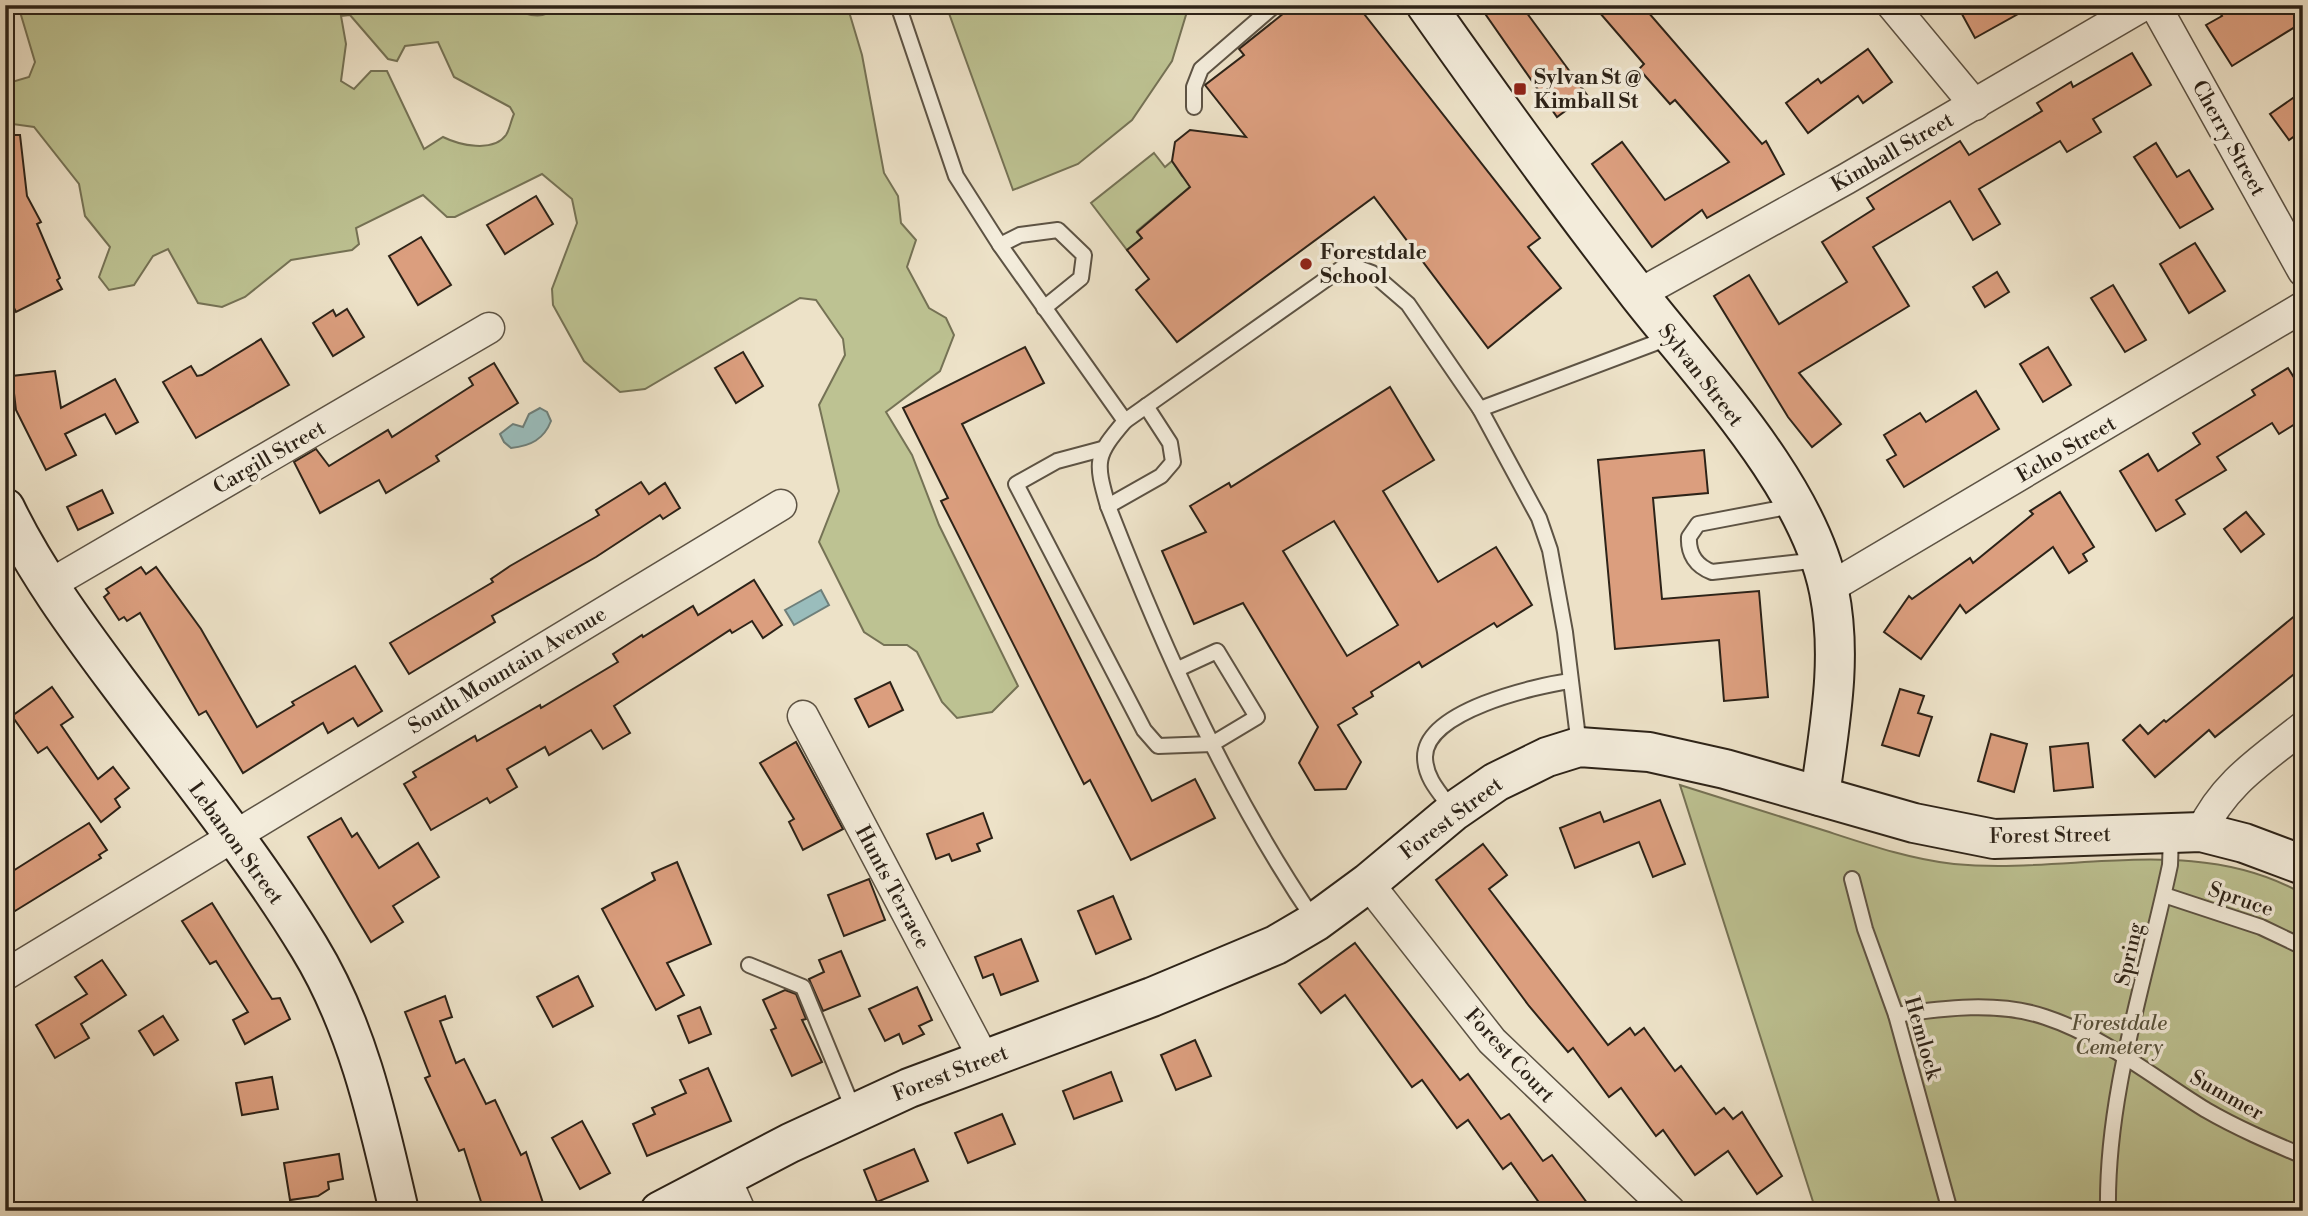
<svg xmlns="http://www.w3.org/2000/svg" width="2308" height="1216" font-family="'Libre Bodoni',serif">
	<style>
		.green { fill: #bdc292; stroke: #757255; stroke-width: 2; fill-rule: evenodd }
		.water { fill: #9abdbc; stroke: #6e7f7a; stroke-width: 2 }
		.building { fill: #db9e7e; stroke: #2d2318; stroke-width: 2; fill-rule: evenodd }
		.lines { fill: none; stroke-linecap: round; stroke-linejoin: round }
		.lane-casing { stroke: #5d5344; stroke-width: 18 }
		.street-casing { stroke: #5d5344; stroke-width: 33 }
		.secondary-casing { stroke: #2d2318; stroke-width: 42 }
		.lane { stroke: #f3ecdb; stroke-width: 14 }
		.street { stroke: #f3ecdb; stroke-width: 30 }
		.secondary { stroke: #f3ecdb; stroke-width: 38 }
		.poi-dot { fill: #8f2418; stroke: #f3ecdb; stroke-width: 2.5 }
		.labels { text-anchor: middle; stroke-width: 7; stroke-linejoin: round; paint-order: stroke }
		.poi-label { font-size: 21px; font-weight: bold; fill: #2d2318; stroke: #f3ecdb; text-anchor: start }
		.street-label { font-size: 21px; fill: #2d2318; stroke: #f3ecdb }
		.park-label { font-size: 21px; font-style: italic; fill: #58533d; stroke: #f3ecdb }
	</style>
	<rect width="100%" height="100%" fill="#ede2c8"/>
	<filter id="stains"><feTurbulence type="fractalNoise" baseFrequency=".00286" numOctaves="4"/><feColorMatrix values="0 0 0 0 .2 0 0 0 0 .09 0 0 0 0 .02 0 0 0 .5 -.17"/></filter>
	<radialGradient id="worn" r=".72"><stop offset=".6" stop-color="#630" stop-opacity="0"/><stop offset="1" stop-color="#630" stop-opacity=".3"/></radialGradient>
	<g class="green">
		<path d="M18,5h488c16,9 39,18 51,0h290l15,50 22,118 14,23 3,27 15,17 -9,27 22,41 17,10 8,17 -14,36 -54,41 26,43 27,70 79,161 -26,26 -35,6 -15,-16 -25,-50 -10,-7h-23l-20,-13 -45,-90 20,-51 -20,-86 26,-50 -2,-16 -27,-39 -16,-2 -155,91 -25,3 -36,-31 -31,-56 -1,-16 25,-66 -5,-24 -30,-25 -87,43h-8l-24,-22 -67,33 3,16 -7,6 -61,10 -46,37 -23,10 -24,-4 -30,-54 -15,7 -19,29 -25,5 -10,-13 11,-30 -25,-31 -6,-32 -45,-57 -29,-4v-39l24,-7 6,-15zM350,15l38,44 9,2 8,-15 33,-4 16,35 56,30 4,7c-3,6 -4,15 -8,21 -13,18 -47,10 -63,2l-19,12 -37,-78h-16l-17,18 -13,-8 5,-37 -5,-28z"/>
		<path d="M946,5h243l-17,56 -40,59 -54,44 -65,26z"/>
		<path d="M1154,153l11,14 7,-6 10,15 14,10 -6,1 -53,44 5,7 -15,12 -36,-47z"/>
		<path d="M1680,785c49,15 97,31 146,46 43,14 84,28 128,33 117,11 241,-32 349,30v317h-487z"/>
	</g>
	<g class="water">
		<path d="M540,408l7,4 4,9c-7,18 -20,25 -40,27l-7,-6 -4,-8 13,-10 10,3 6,-13z"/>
		<path d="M821,590l8,15 -35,20 -9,-15z"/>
	</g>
	<g class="building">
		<path d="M1294,5h63l183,233 -12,9 33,41 -73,60 -114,-151 -197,145 -41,-52 13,-11 -22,-29 15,-12 -5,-6 53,-45 -18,-26 3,-19 15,-12 56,7 -41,-52 39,-30 -5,-6z"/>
		<path d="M1479,5h42l66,90 -30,22z"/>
		<path d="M1593,5h49l120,139 4,-3 18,33 -77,44 -5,-8 -50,37 -60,-83 30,-22 43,58 64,-38 -54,-62 -5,4 -31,-35 5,-5z"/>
		<path d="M1957,5h77l-59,33z"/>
		<path d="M2215,5h88v17l-71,44 -26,-41 16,-9z"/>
		<path d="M1868,49l24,33 -29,21 -5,-7 -50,37 -22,-30 32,-24 3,4z"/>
		<path d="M2132,53l19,32 -58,34 8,13 -34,20 -7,-11 -81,48 21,35 -27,16 -23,-39 -77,46 36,59 -110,67 42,51 -29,23 -24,-30 -74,-121 35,-21 30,49 68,-42 -25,-40 52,-33 -7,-11 93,-57 9,14 73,-44 -5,-8 34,-21 2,5z"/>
		<path d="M2303,91v39l-14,10 -19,-26z"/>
		<path d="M5,135h15l7,61 14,26 -4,2 23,54 -3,2 5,9 -46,23 -11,-22z"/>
		<path d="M2156,143l21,34 12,-7 24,39 -33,19 -46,-71z"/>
		<path d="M536,196l17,28 -48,30 -18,-29z"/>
		<path d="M421,237l30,48 -33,20 -29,-49z"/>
		<path d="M2195,243l30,48 -36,22 -29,-49z"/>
		<path d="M1997,272l12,20 -24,15 -12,-20z"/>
		<path d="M2113,285l33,55 -21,12 -34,-54z"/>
		<path d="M347,309l17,28 -31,19 -20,-33 20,-13 3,6z"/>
		<path d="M261,339l28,46 -93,53 -33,-56 28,-16 6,10 5,-1z"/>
		<path d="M1025,347l19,36 -82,41 190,377 43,-22 20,39 -84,42 -41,-80 -6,4 -143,-283 7,-3 -45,-90z"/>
		<path d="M2048,347l23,38 -28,17 -23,-38z"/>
		<path d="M743,352l20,34 -27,17 -21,-35z"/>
		<path d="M494,363l24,40 -82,53 3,5 -53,32 -7,-13 -59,33 -26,-51 22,-13 13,17 59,-36 4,7 81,-52 -4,-7z"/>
		<path d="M2288,368l15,24v27l-24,15 -7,-11 -55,34 9,13 -50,30 9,14 -29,17 -36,-60 28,-17 10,17 42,-27 -7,-11 62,-38 -3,-5z"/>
		<path d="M55,371l6,37 54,-29 23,43 -22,12 -11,-20 -40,20 11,21 -30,15 -30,-60 -4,-34z"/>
		<path d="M1390,387l44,73 -51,31 55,91 58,-35 36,58 -35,22 -3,-4 -72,44 -3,-5 -48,30 2,4 -20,12 4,6 -19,11 23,37 -15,27 -31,1 -16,-27 19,-36 -75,-124 -49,21 -32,-73 44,-19 -16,-26 39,-23 2,4zM1334,521l64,104 -51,31 -64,-105z"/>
		<path d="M1976,391l23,38 -95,58 -17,-27 9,-5 -12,-20 36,-22 6,9z"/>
		<path d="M1704,450l4,43 -55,5 9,101 97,-8 9,106 -44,4 -5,-61 -104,9 -17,-189z"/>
		<path d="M641,482l8,12 16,-11 15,25 -17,11 -3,-4 -64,42 -104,59 3,6 -86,52 -19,-31 103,-61 -2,-3 19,-13 89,-51 -3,-5z"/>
		<path d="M102,490l11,23 -35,17 -11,-23z"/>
		<path d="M2060,492l34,55 -11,7 4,7 -18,12 -16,-26 -87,66 -6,-8 -39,54 -37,-27 25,-36 3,3 58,-41 3,5 60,-49 -3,-3z"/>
		<path d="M2246,512l18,22 -23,18 -17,-23z"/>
		<path d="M141,567l5,7 10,-7 45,62 56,98 37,-22 -2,-3 63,-36 27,45 -24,15 -5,-8 -25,15 -5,-10 -80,50 -37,-62 -7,4 -59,-102 -13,8 -3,-4 -5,3 -15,-23 5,-4 -3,-4z"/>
		<path d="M754,580l28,45 -19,13 -11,-17 -20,12 -2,-3 -116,76 16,27 -27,16 -12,-19 -42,25 -4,-8 -38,22 10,18 -27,16 -3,-5 -56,32 -27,-46 12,-7 -3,-5 62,-36 2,5 63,-36 1,3 77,-46 -5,-8 29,-19 1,2 50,-31 5,9z"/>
		<path d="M2303,609v58l-88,70 -6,-7 -54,47 -32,-37 17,-15 8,9 16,-14 2,2z"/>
		<path d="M890,682l13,28 -34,17 -14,-28z"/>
		<path d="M52,687l21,30 -12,8 37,54 15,-12 16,21 -14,11 5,8 -19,15 -54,-75 -9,6 -26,-37z"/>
		<path d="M1900,689l24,7 -6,17 14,4 -13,39 -37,-11z"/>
		<path d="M1991,734l36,10 -13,48 -36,-11z"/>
		<path d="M796,742l47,87 -40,21 -14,-28 5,-3 -34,-56z"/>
		<path d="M2088,743l5,44 -39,4 -4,-44z"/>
		<path d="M1660,800l25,64 -32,13 -14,-35 -64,26 -15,-40 40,-16 4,10z"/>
		<path d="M983,813l9,25 -15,6 3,7 -28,10 -3,-7 -13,5 -9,-25z"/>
		<path d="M341,818l11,19 5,-4 22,35 39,-25 21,34 -46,29 10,16 -32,20 -63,-105z"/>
		<path d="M89,823l18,27 -8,5 2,3 -86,53 -10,-15v-20z"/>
		<path d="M1483,844l24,31 -18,14 119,156 22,-17 5,7 9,-7 31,43 6,-5 35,48 8,-6 9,11 9,-7 40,64 -25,18 -29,-43 -33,24 -32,-45 -7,6 -35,-48 -12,9 -36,-49 -5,4 -39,-46 -93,-126z"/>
		<path d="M677,862l34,82 -44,19 17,32 -28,15 -54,-101 53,-29 -3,-7z"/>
		<path d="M869,879l16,41 -41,16 -16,-41z"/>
		<path d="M1113,896l18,43 -35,15 -18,-43z"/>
		<path d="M212,903l60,96 8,-1 10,21 -45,25 -12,-24 15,-8 -32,-51 -6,3 -28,-43z"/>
		<path d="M1021,939l17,42 -37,14 -8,-21 -10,4 -8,-21z"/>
		<path d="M1355,943l105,137 8,-6 33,45 8,-5 34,47 9,-6 41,56h-48l-34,-48 -8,6 -35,-49 -11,8 -35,-48 -10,7 -67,-92 -24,18 -22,-29z"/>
		<path d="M841,951l19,45 -37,15 -14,-32 15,-7 -5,-12z"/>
		<path d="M102,960l24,35 -45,29 8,14 -34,20 -19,-33 51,-31 -12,-17z"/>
		<path d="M578,976l15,30 -40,21 -16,-30z"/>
		<path d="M917,987l15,33 -13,6 5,8 -21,10 -4,-10 -14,7 -16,-32z"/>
		<path d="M785,990l11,4 10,25 -4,1 20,42 -30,14 -21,-46 5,-2 -13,-28z"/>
		<path d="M445,996l7,21 -12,4 16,42 8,-4 22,45 9,-4 26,55 5,-3 18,54 -13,5h-47l-20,-62 -5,2 -34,-73 5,-2 -25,-64z"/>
		<path d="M700,1007l11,27 -22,9 -11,-27z"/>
		<path d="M163,1016l15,24 -24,15 -15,-24z"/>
		<path d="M1195,1040l16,36 -35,14 -15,-35z"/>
		<path d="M708,1068l23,53 -84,35 -14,-32 22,-10 -3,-6 34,-15 -6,-13z"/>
		<path d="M1111,1072l11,29 -48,18 -11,-28z"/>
		<path d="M272,1077l6,32 -36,6 -6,-32z"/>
		<path d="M1002,1114l13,30 -47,19 -13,-30z"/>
		<path d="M582,1121l28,52 -30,16 -28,-51z"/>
		<path d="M914,1149l14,32 -51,21 -13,-32z"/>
		<path d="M339,1154l4,25 -15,3 1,7 -11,7 -28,4 -6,-37z"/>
	</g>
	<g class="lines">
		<defs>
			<g id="lane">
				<path d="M898,5l58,171 44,69 125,176c-30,35 -30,40 -17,85 56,144 120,287 207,415"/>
				<path d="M1194,107v-20l7,-18 74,-64"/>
				<path d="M1000,245l20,-10 38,-5 26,25 -3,23 -37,30"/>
				<path d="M1480,409l191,-72"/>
				<path d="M1125,421l217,-153 14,-1 16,6 36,31 72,105 59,109 11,32 15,82 14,114"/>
				<path d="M1102,449l-45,12 -41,23 128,246 14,16 54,-2 45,-27 -40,-66 -39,18"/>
				<path d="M1108,506l53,-30 12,-14 -3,-19 -24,-37"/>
				<path d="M1792,506l-94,18 -9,13c-1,17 7,29 23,35l107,-12"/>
				<path d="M1452,809c-12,-16 -27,-31 -27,-52 0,-46 110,-71 145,-76"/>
				<path d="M1852,879l13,50 31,86 54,196"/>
				<path d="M2164,895l97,32 42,20"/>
				<path d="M749,965l54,22 51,124"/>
				<path d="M1896,1015c46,-7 103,-14 149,2 58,19 109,61 161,93 31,18 64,32 97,46"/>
				<path d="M2108,1211c-2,-118 38,-232 62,-346l1,-29"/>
			</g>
			<g id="street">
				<path d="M1892,5l83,100"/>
				<path d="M2155,5l148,266"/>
				<path d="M1639,294l207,-115 298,-174"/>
				<path d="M49,585l440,-257"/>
				<path d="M1829,588l474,-281"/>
				<path d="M803,716l181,343"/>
				<path d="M2201,832c23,-49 61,-72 102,-105"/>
				<path d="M1368,883l124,158 178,170"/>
				<path d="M5,975l776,-470"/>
				<path d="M725,1177l15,34"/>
			</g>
			<g id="secondary">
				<path d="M1426,5c69,98 140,196 213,290 66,84 169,191 190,296 14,69 0,137 -9,205"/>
				<path d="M5,508c30,62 71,118 112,173 65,87 135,172 192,266 49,80 69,173 90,264"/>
				<path d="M660,1211l130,-68 119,-55 243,-91 124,-52 39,-23 53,-39 86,-72 42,-29 51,-25 32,-10 70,5 76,17 189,54 80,16 207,-7 43,11 59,22"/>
			</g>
		</defs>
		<use href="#lane" class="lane-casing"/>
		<use href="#street" class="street-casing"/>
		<use href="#secondary" class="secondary-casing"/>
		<use href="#lane" class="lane"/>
		<use href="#street" class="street"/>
		<use href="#secondary" class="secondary"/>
	</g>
	<g class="poi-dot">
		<rect x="1513" y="82" width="14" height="14" rx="3.5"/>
		<circle cx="1306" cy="264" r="7"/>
	</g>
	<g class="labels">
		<g class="poi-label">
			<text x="1534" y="84">Sylvan St @<tspan x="1534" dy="24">Kimball St</tspan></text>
			<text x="1320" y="259">Forestdale<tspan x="1320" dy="24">School</tspan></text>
		</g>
		<g class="street-label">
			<text transform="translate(2229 138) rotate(61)" y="7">Cherry Street</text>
			<text transform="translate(1892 152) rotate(-30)" y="7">Kimball Street</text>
			<text transform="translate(1701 375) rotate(52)" y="7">Sylvan Street</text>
			<text transform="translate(2066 449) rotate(-30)" y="7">Echo Street</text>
			<text transform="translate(269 457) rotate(-30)" y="7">Cargill Street</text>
			<text transform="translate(507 670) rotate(-31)" y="7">South Mountain Avenue</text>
			<text transform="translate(1451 818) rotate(-37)" y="7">Forest Street</text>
			<text transform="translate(2050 835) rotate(-1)" y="7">Forest Street</text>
			<text transform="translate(236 843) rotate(54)" y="7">Lebanon Street</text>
			<text transform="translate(893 887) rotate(62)" y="7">Hunts Terrace</text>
			<text transform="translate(2241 899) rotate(19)" y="7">Spruce</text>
			<text transform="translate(2129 954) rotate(-77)" y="7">Spring</text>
			<text transform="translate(1923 1038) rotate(74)" y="7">Hemlock</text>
			<text transform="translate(1510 1055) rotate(47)" y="7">Forest Court</text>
			<text transform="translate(950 1073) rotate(-21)" y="7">Forest Street</text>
			<text transform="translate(2227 1095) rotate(29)" y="7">Summer</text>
		</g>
		<g class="park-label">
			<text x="2119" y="1030">Forestdale<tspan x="2119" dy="24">Cemetery</tspan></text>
		</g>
	</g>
	<rect width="2308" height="1216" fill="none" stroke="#ede2c8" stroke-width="28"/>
	<rect x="7" y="7" width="2294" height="1202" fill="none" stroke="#2d2318" stroke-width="3.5"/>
	<rect x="14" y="14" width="2280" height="1188" fill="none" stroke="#2d2318" stroke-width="2"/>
	<rect width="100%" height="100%" filter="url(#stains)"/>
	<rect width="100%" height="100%" fill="url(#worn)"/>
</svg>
